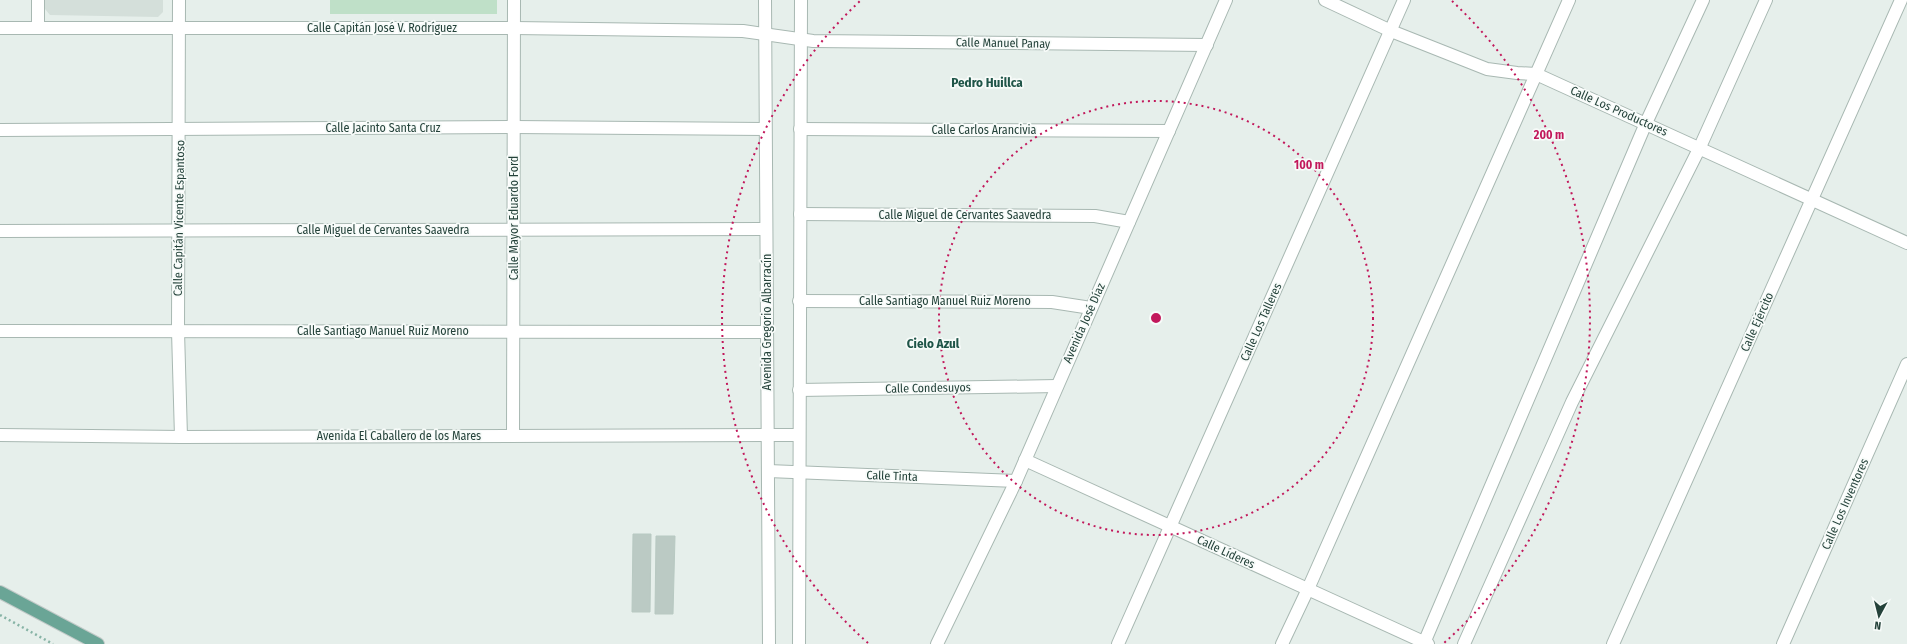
<svg xmlns="http://www.w3.org/2000/svg" width="1907" height="644" font-family="'Fira Sans Condensed',sans-serif">
	<style>
		.built { fill: #d4dfda }
		.green { fill: #bfe0c8 }
		.building { fill: #bbcac4; stroke: #b8c9c2 }
		.lines { fill: none; stroke-linecap: round; stroke-linejoin: round }
		.minor-casing { stroke: #a8b8b2; stroke-width: 14 }
		.major-casing { stroke: #c2cac8; stroke-width: 14 }
		.path { stroke: #86b3a5; stroke-width: 2.5; stroke-dasharray: 2 3; stroke-linecap: butt }
		.minor { stroke: #fff; stroke-width: 12 }
		.major { stroke: #6aa596; stroke-width: 12 }
		.ring { fill: none; stroke: #c2185b; stroke-width: 2; stroke-dasharray: 2 4 }
		.labels { text-anchor: middle; stroke-width: 3.5; stroke-linejoin: round; paint-order: stroke }
		.street-label { font-size: 12px; fill: #24423a; stroke: #f7fbf9 }
		.neighbourhood-label { font-size: 13px; font-weight: bold; fill: #1f5548; stroke: #f7fbf9 }
		.centre { fill: #c2185b; stroke: #f7fbf9; stroke-width: 2 }
		.ring-label { font-size: 12px; text-anchor: middle; font-weight: bold; fill: #c2185b; stroke: #f7fbf9; stroke-width: 3.5; stroke-linejoin: round; paint-order: stroke }
	</style>
	<rect width="100%" height="100%" fill="#e6efeb"/>
	<path class="built" d="M45,0h118v12l-5,5 -108,-2 -5,-6z"/>
	<rect class="green" x="330" y="0" width="167" height="14"/>
	<g class="building">
		<path d="M633,534h18l-1,78h-18z"/>
		<path d="M656,536h19l-2,78h-18z"/>
	</g>
	<g class="lines">
		<defs>
			<g id="minor">
				<path d="M38,0v28"/>
				<path d="M179,0l-1,331 3,106"/>
				<path d="M765,0l4,644"/>
				<path d="M1325,0l66,31 96,38 30,4 19,1 371,169"/>
				<path d="M0,28h514l229,3 70,10 394,4"/>
				<path d="M800,129l369,2"/>
				<path d="M0,130l514,-3 251,2"/>
				<path d="M800,214l295,2 34,6"/>
				<path d="M0,231l766,-2"/>
				<path d="M799,301l253,1 39,6"/>
				<path d="M0,331l767,1"/>
				<path d="M799,390l258,-4"/>
				<path d="M0,435l181,2 618,-2"/>
				<path d="M513,436l1,-436"/>
				<path d="M1025,460l403,184"/>
				<path d="M768,471l248,10"/>
				<path d="M1424,643l222,-520 57,-123"/>
				<path d="M799,644l2,-644"/>
				<path d="M937,644l79,-163 210,-481"/>
				<path d="M1118,644l286,-644"/>
				<path d="M1282,644l26,-55 261,-589"/>
				<path d="M1464,644l108,-242 128,-255 66,-147"/>
				<path d="M1613,644l288,-644"/>
				<path d="M1783,644l124,-280"/>
			</g>
			<path id="major" d="M0,592l98,52"/>
		</defs>
		<use href="#minor" class="minor-casing"/>
		<use href="#major" class="major-casing"/>
		<path class="path" d="M0,615l53,29"/>
		<use href="#minor" class="minor"/>
		<use href="#major" class="major"/>
	</g>
	<g class="ring">
		<circle cx="1156" cy="318" r="217"/>
		<path d="M868 643A434 434 0 0 1 860 1M1452 1A434 434 0 0 1 1444 643"/>
	</g>
	<g class="labels">
		<g class="street-label">
			<text x="382" y="32">Calle Capitán José V. Rodríguez</text>
			<text transform="translate(1003 43) rotate(1)" y="4">Calle Manuel Panay</text>
			<text transform="translate(1619 111) rotate(24)" y="4">Calle Los Productores</text>
			<text x="383" y="132">Calle Jacinto Santa Cruz</text>
			<text x="984" y="134">Calle Carlos Arancivia</text>
			<text x="965" y="219">Calle Miguel de Cervantes Saavedra</text>
			<text transform="translate(179 218) rotate(-89)" y="4">Calle Capitán Vicente Espantoso</text>
			<text transform="translate(514 218) rotate(-90)" y="4">Calle Mayor Eduardo Ford</text>
			<text x="383" y="234">Calle Miguel de Cervantes Saavedra</text>
			<text x="945" y="305">Calle Santiago Manuel Ruiz Moreno</text>
			<text transform="translate(767 322) rotate(-90)" y="4">Avenida Gregorio Albarracín</text>
			<text transform="translate(1261 322) rotate(-66)" y="4">Calle Los Talleres</text>
			<text transform="translate(1757 322) rotate(-66)" y="4">Calle Ejército</text>
			<text transform="translate(1084 323) rotate(-66)" y="4">Avenida José Díaz</text>
			<text x="383" y="335">Calle Santiago Manuel Ruiz Moreno</text>
			<text transform="translate(928 388) rotate(-1)" y="4">Calle Condesuyos</text>
			<text x="399" y="440">Avenida El Caballero de los Mares</text>
			<text transform="translate(892 476) rotate(2)" y="4">Calle Tinta</text>
			<text transform="translate(1845 504) rotate(-66)" y="4">Calle Los Inventores</text>
			<text transform="translate(1226 552) rotate(25)" y="4">Calle Líderes</text>
		</g>
		<g class="neighbourhood-label">
			<text x="987" y="87">Pedro Huillca</text>
			<text x="933" y="348">Cielo Azul</text>
		</g>
	</g>
	<circle cx="1156" cy="318" r="6" class="centre"/>
	<g class="ring-label">
		<text x="1549" y="139">200 m</text>
		<text x="1309" y="169">100 m</text>
	</g>
	<g transform="translate(1879 616) rotate(187)" stroke="#f7fbf9" stroke-width="3" paint-order="stroke">
	<path d="M0-3L7 15L0 10L-7 15Z" fill="#24423a"/>
	<text y="-6" font-size="11" font-weight="bold" text-anchor="middle" fill="#24423a">N</text>
	</g>
</svg>
